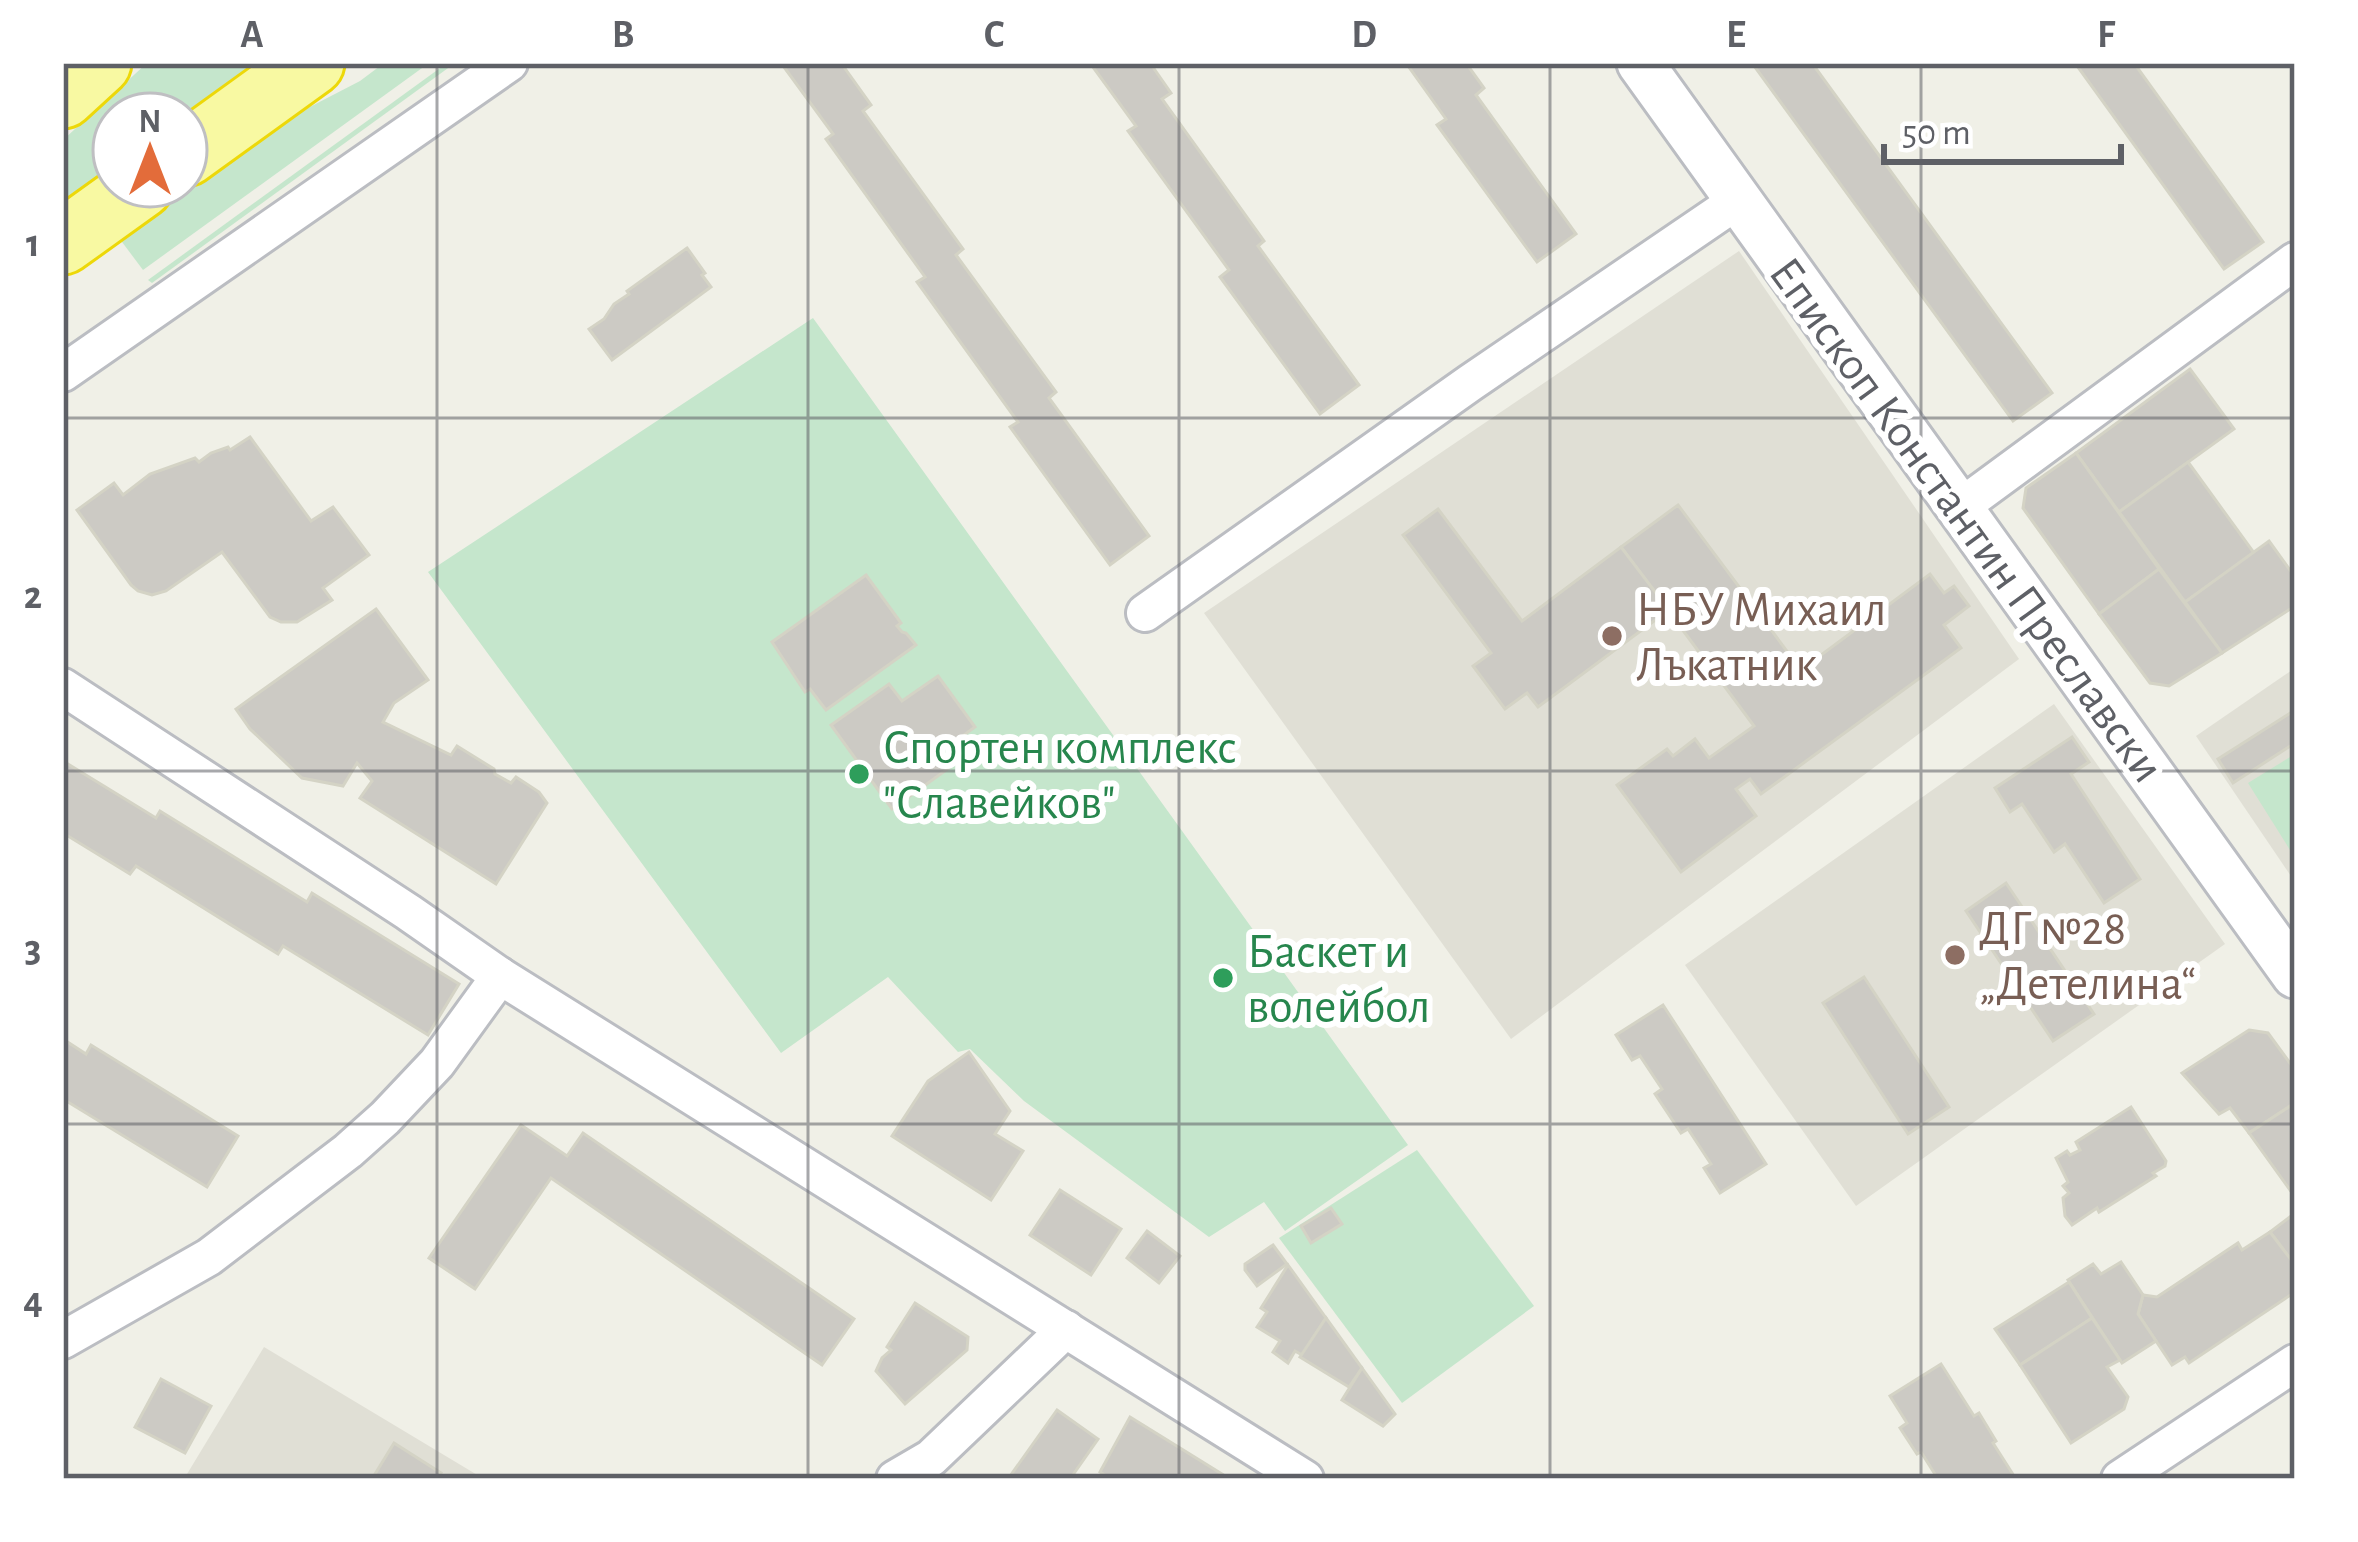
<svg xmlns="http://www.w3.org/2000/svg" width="2358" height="1542" font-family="'Alegreya Sans',sans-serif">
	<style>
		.education { fill: #e0dfd5 }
		.green { fill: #c5e6cc }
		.building { fill: #cccac4; stroke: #d4d3c5; stroke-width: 3 }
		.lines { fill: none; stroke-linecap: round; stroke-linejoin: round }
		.minor-casing { stroke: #bbbdc2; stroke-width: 42 }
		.tertiary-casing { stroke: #bbbdc2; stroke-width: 51 }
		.trunk-casing { stroke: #edd809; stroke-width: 69 }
		.minor { stroke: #fff; stroke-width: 36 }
		.tertiary { stroke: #fff; stroke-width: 45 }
		.trunk { stroke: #f8f9a2; stroke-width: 63 }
		.grid { fill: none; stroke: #5e6066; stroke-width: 3; stroke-opacity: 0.55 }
		.education-dot { fill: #8d6e63; stroke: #fff; stroke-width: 4.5 }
		.leisure-dot { fill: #2e9e5b; stroke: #fff; stroke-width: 4.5 }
		.labels { text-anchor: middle; stroke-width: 12; stroke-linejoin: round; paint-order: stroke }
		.street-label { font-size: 48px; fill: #5e6066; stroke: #fff }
		.education-label { font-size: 48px; fill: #785e54; stroke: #fff; text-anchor: start }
		.leisure-label { font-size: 48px; fill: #27864d; stroke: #fff; text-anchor: start }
		.neatline { fill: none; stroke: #5e6066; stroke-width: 4.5 }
		.grid-label { font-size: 39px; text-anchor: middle; font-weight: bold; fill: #5e6066 }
	</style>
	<rect width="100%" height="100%" fill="#f0f0e7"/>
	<g class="education">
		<path d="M1739,251l280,408 -508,380 -307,-426z"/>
		<path d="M2295,668v214l-99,-146z"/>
		<path d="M2054,704l171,240 -369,262 -171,-241z"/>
		<path d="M264,1347l220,132h-300z"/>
	</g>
	<g class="green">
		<path d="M147,63h124l-85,64v-13h-72v68l-51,38v-80z"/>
		<path d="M384,63h45l-286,207 -24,-32 156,-113 85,-44z"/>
		<path d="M447,63h8l-303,220 -4,-3z"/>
		<path d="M813,318l595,827 -123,86 -21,-29 -55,35 -185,-136 -54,-52 -12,3 -70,-75 -107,76 -353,-481z"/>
		<path d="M2295,754v104l-47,-75z"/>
		<path d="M1417,1150l117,156 -132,97 -123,-165z"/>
	</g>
	<g class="building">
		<path d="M781,63h60l30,42 -8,6 100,138 -7,6 100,137 -7,6 100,138 -39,29 -100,-138 8,-5 -101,-140 8,-5 -99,-138 7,-5z"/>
		<path d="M1090,63h60l21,30 -9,6 102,142 -6,5 101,139 -39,29 -100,-137 9,-7 -101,-139 8,-5z"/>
		<path d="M1406,63h60l18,25 -8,7 100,139 -39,28 -100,-137 9,-6z"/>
		<path d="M1752,63h60l240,330 -39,28z"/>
		<path d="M2075,63h59l129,179 -39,27z"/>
		<path d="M687,248l18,25 -3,2 9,12 -99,73 -23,-31 15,-10 10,-15 15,-10 -2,-3z"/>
		<path d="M2190,369l44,60 -115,83 -43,-59z"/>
		<path d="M250,437l61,84 22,-14 36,48 -46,33 9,12 -35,22h-16l-11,-5 -48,-65 -56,39 -14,4 -14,-4 -7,-6 -54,-75 37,-27 9,12 27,-21 45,-16 4,4 12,-9 17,-6 2,3z"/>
		<path d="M2076,453l83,116 -60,45 -76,-106 3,-20z"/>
		<path d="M2188,462l66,91 -69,49 -66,-90z"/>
		<path d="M1678,505l123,165 129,-96 14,19 10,-7 15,20 -25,19 17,23 -200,146 -11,-15 -14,10 20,27 -75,56 -64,-87 50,-36 6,7 22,-17 14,19 45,-32 -133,-179z"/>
		<path d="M1438,509l84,112 99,-74 48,63 -131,97 -11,-14 -22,16 -32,-43 18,-13 -88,-118z"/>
		<path d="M2269,541l26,36v29l-73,47 -37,-51z"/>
		<path d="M2159,569l63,84 -53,33 -19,-3 -51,-69z"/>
		<path d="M866,575l35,48 -4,3 5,6 4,1 10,12 -90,65 -16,-21 -5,3 -33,-50z"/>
		<path d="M376,609l52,71 -34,23 -11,19 68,33 6,-9 37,23 1,5 16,9 5,-6 23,15 8,11 -51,81 -136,-86 12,-17 -15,-18 -14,23 -41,-8 -52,-49 -14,-20z"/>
		<path d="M938,676l37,51 -37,27 11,14 -57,41 -61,-84 58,-41 13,17z"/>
		<path d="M2295,710v33l-62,40 -15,-24z"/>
		<path d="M2072,737l17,25 -18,12 69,105 -36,24 -39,-59 -11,8 -32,-48 -12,8 -15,-24z"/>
		<path d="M63,761l93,57 4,-7 147,91 5,-9 147,91 -31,51 -145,-89 -5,8 -142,-88 -6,8 -67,-41z"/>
		<path d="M2006,883l88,131 -41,27 -87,-130z"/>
		<path d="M1864,977l85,130 -41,27 -85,-131z"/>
		<path d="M1663,1005l103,159 -46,29 -16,-25 7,-4 -23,-35 -7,4 -26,-39 7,-5 -22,-33 -8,4 -16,-25z"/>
		<path d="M2249,1030l19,3 27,37v33l-46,30 -19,-25 -11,6 -37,-41z"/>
		<path d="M63,1039l23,15 5,-9 147,91 -31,51 -144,-88z"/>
		<path d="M969,1052l41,59 -15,23 28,17 -32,49 -99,-64 36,-55z"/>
		<path d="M2295,1103v94l-46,-64z"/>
		<path d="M2131,1107l35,54 -1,5 -12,7 3,3 -57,36 -2,-4 -25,17 -7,-9 -2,-18 6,-5 -6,-7 5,-4 -12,-24 11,-7 3,4 10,-5 -4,-8z"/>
		<path d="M521,1125l46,31 16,-23 271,186 -32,46 -271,-187 -76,111 -46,-31z"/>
		<path d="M1060,1190l61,39 -30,46 -61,-40z"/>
		<path d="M1331,1208l11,16 -31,19 -10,-17z"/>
		<path d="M2295,1213v52l-25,-33z"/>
		<path d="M1147,1231l33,25 -21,27 -32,-25z"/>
		<path d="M2270,1232l25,33v27l-106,71 -4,-6 -13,8 -34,-51 5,-19 14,2 81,-54 4,7z"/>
		<path d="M1273,1245l14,19 -30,22 -12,-16v-6z"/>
		<path d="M2121,1262l22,33 -5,19 18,27 -34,22 -54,-83 25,-16 8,10z"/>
		<path d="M1288,1265l38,53 -24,37 -7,-4 -7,12 -15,-11 7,-11 -23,-14 10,-15 -6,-4z"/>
		<path d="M2069,1282l23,36 -72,47 -25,-36z"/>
		<path d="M915,1303l53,34 -1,13 -62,54 -29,-33 6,-13 9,-8 -4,-3z"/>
		<path d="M1326,1318l36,50 -13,19 -49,-30z"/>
		<path d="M2092,1318l28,42 -13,7 21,30 -4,12 -53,34 -51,-78z"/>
		<path d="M1941,1364l33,52 5,-3 17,28 -3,2 21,33 -5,3h-71l-17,-27 -4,2 -17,-26 7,-5 -17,-27z"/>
		<path d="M1362,1368l33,46 -12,12 -41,-26z"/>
		<path d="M161,1379l50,27 -26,47 -50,-26z"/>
		<path d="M1057,1410l41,29 -28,40h-62z"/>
		<path d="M1130,1417l100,62h-119l-11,-7z"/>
		<path d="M394,1443l47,30 -4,6h-65z"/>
	</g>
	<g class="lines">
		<defs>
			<g id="minor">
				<path d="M63,373l446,-310"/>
				<path d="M1959,508l336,-247"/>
				<path d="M1145,613l325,-230 270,-184"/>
				<path d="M63,687l345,225 92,64 805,503"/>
				<path d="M63,1340l146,-83 139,-106 37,-33 52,-55 63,-87"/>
				<path d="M895,1479l36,-21 135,-129"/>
				<path d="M2120,1479l175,-116"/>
			</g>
			<path id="tertiary" d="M1640,63l655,912"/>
			<g id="trunk">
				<path d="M63,96l36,-33"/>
				<path d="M186,154l126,-91"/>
				<path d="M63,242l78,-56"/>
			</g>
		</defs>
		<use href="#minor" class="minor-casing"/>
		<use href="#tertiary" class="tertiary-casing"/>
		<use href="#trunk" class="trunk-casing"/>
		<use href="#minor" class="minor"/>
		<use href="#tertiary" class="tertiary"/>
		<use href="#trunk" class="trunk"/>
	</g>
	<path class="grid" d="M437,63v1416M808,63v1416M1179,63v1416M1550,63v1416M1921,63v1416M63,418h2232M63,771h2232M63,1124h2232"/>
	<g class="education-dot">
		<circle cx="1612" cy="636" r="12"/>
		<circle cx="1955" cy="955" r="12"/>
	</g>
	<g class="leisure-dot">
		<circle cx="859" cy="774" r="12"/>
		<circle cx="1223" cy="978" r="12"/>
	</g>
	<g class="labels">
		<g class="street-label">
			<text transform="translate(1968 519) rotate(54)" y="17">Епископ Константин Преславски</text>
		</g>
		<g class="education-label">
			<text x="1636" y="625">НБУ Михаил<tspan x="1636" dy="55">Лъкатник</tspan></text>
			<text x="1979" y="944">ДГ №28<tspan x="1979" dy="55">„Детелина“</tspan></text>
		</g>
		<g class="leisure-label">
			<text x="883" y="763">Спортен комплекс<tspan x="883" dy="55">"Славейков"</tspan></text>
			<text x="1247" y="967">Баскет и<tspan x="1247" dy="55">волейбол</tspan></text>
		</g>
	</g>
	<rect width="2358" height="1542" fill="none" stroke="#ffffff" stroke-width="132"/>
	<g transform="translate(150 150)"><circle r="57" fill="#ffffff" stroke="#bfbfc2" stroke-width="3"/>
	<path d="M0-9L21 45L0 30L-21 45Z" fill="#e36c3a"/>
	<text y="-18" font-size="33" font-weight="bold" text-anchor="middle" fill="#5e6066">N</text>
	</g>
	<path d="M1884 144v18h237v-18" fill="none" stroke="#5e6066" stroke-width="6"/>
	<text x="1902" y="144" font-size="36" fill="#5e6066" stroke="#ffffff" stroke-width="9" paint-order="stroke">50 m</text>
	<rect x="66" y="66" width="2226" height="1410" class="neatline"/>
	<g class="grid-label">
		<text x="252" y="47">A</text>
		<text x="623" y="47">B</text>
		<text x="994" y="47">C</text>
		<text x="1364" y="47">D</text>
		<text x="1736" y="47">E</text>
		<text x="2106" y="47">F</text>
		<text x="33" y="256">1</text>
		<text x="33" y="608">2</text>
		<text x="33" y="961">3</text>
		<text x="33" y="1313">4</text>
	</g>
</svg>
